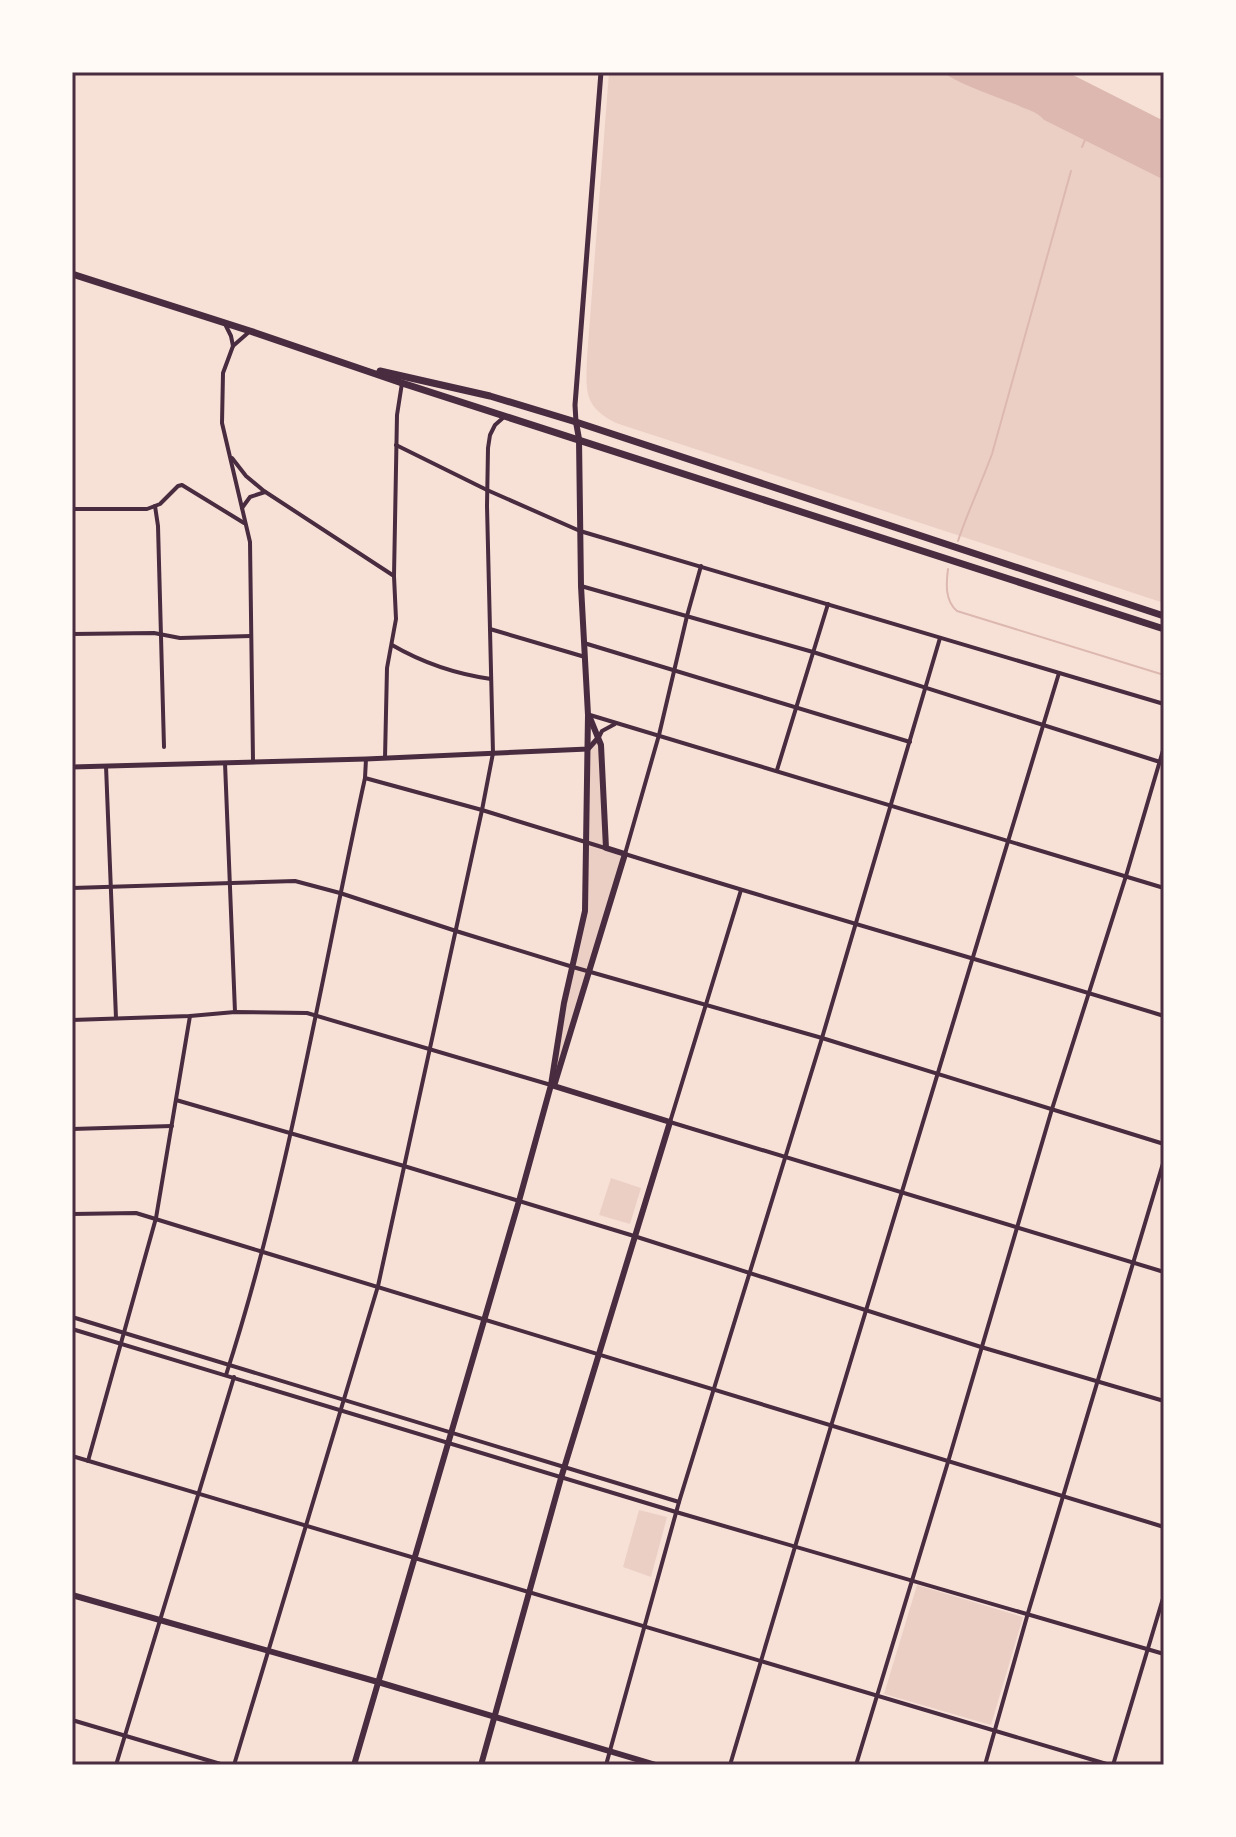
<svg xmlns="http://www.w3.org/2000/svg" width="1236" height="1837" font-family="Roboto,sans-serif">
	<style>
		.green { fill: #ebcfc5 }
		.water { fill: #dcb8b0 }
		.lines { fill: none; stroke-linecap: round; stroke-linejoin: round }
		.stream { stroke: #dcb8b0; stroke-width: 2 }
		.minor { stroke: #4a2c40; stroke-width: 4 }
		.tertiary { stroke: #4a2c40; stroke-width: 5 }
		.secondary { stroke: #4a2c40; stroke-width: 6 }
		.trunk { stroke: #4a2c40; stroke-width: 7 }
		.neatline { fill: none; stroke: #4a2c40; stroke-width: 3 }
	</style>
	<rect width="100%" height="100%" fill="#f7e1d7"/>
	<g class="green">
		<path d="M609,72h332c17,10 35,15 53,22 8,4 15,8 23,11 11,5 19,6 27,15l120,60v423l-548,-180c-33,-16 -30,-33 -29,-66z"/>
		<path d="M599,737l7,110 19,7 -65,211 -5,-1 30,-153 3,-162z"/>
		<path d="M611,1178l30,10 -11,36 -31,-9z"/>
		<path d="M639,1510l28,7 -16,60 -28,-10z"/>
		<path d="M917,1585l106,32 -32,108 -107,-31z"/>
	</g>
	<path class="water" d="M941,72h126l97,49v59l-120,-60c-8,-9 -17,-10 -27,-15 -26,-10 -52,-19 -76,-33z"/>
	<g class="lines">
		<g class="stream">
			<path d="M1082,147l3,-7"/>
			<path d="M958,541c10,-30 23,-57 34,-87l79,-283"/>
			<path d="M948,569c-2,15 -3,32 9,42l207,64"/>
		</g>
		<g class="minor">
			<path d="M226,326l5,10 2,10 -10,27 -1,50 28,119 3,219"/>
			<path d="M233,346l16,-14"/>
			<path d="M396,445l91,45 93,41 584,173"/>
			<path d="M232,458l14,18 18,15 130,85"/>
			<path d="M155,506l3,20 6,221"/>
			<path d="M242,508l8,-11 15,-5"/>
			<path d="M72,509h75l13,-5 18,-18 4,-1 62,38"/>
			<path d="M701,566l-14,50 -28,119 -34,119c179,56 360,107 539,162"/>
			<path d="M581,586l232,66 347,110"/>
			<path d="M490,629l95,28"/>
			<path d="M72,634l82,-1 26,5 71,-2"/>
			<path d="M584,643l326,99"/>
			<path d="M392,645c31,18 64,29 99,34"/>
			<path d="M590,715l574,173"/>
			<path d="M599,737l3,-6 13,-7"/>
			<path d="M385,758l2,-90 9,-49 -2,-43 3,-161 5,-32"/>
			<path d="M225,763l10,249"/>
			<path d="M106,766l10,252"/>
			<path d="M777,770l51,-166"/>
			<path d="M365,778l117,32 123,38"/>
			<path d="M72,888l223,-7 45,12 116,38 117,36 249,71 342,106"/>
			<path d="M741,890l-71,232 494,150"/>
			<path d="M72,1020l118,-4 45,-4 72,1 244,72"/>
			<path d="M176,1100l228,66 230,70 347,111 183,54"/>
			<path d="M72,1129l100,-3"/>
			<path d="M72,1214l64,-1 127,39 901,275"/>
			<path d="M72,1317l607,185"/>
			<path d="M72,1329l604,183 488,142"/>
			<path d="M226,1375c63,-195 95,-397 139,-597l1,-19"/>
			<path d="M72,1456l1038,309"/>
			<path d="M88,1461l68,-243 34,-202"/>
			<path d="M72,1720l152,45"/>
			<path d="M116,1765l118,-388"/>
			<path d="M234,1765l144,-479 104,-476 11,-57 -6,-247 1,-58 2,-13 5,-10 9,-8"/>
			<path d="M606,1765l73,-263 143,-464 118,-400"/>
			<path d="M730,1765l101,-339 228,-753"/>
			<path d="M856,1765l92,-303 104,-353 74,-233 38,-129"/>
			<path d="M985,1765l43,-152 136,-453"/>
			<path d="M1113,1765l51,-170"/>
		</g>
		<g class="tertiary">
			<path d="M576,422l-1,-17 26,-333"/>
			<path d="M72,767l294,-8 222,-10 10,-11"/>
		</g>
		<g class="secondary">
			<path d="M72,1595l306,87 278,83"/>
			<path d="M354,1765l165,-564 32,-116 13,-82 21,-92 3,-196 -7,-129 -2,-147 -3,-17"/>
			<path d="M481,1765l80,-287 109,-356 -116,-36 71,-232 -19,-6 -5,-103 -11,-27"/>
		</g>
		<g class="trunk">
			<path d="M72,274l178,57 152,52 762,246"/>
			<path d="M380,371l110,25 86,26 588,194"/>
		</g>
	</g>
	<rect width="1236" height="1837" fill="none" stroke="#fffaf5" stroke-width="148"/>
	<rect x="74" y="74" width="1088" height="1689" class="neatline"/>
</svg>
